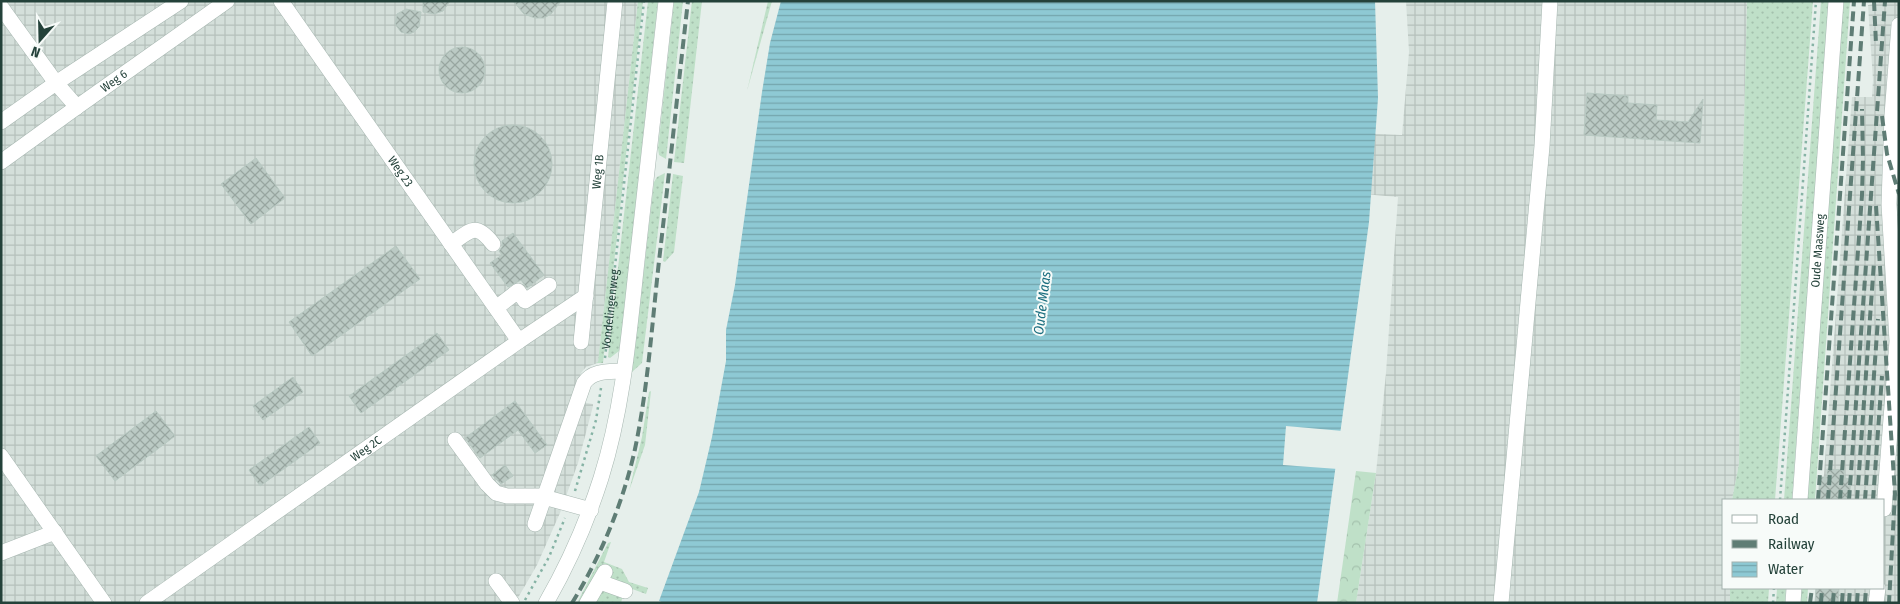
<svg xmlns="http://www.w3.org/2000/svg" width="1900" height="604" font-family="'Fira Sans Condensed',sans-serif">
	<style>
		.industrial { fill: url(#industrial-grid) }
		.grass { fill: url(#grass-dots) }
		.forest { fill: url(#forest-crowns) }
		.water { fill: url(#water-rules) }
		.pier { fill: #e6efeb }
		.building { fill: url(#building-cross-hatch); stroke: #b8c9c2 }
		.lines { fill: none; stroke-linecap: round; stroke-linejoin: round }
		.minor-casing { stroke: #a8b8b2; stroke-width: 16 }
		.path { stroke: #86b3a5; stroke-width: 2.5; stroke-dasharray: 2.5 4; stroke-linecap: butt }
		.minor { stroke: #fff; stroke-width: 15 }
		.rail { stroke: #5f7d75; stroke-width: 4; stroke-dasharray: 10 5; stroke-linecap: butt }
		.labels { text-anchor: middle; stroke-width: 4; stroke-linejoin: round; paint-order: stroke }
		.street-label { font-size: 12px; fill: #24423a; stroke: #f7fbf9 }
		.water-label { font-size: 14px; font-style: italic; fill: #1c6f80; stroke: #f7fbf9 }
	</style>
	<defs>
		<pattern id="industrial-grid" width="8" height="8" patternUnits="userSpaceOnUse" patternTransform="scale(1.25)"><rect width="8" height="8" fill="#d4dfda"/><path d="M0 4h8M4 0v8" fill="none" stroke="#b6c1bc"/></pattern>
		<pattern id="grass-dots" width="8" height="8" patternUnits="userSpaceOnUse" patternTransform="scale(1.25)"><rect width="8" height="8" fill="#bfe0c8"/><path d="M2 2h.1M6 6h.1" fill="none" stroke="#a4c1ad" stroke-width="1.8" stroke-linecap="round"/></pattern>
		<pattern id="forest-crowns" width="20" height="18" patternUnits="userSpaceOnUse" patternTransform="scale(1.25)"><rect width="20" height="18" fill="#bfe0c8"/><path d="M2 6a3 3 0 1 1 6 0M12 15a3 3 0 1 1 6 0" fill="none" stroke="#a4c1ad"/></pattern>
		<pattern id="water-rules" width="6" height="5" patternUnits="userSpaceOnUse" patternTransform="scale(1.25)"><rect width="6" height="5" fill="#8ec9d4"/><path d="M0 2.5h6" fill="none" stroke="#74a5ad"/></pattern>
		<pattern id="building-cross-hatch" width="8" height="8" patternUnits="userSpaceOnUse" patternTransform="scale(1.25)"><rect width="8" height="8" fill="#bbcac4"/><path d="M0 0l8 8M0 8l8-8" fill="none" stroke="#98a6a0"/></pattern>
	</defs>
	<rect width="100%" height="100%" fill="#e6efeb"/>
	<g class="industrial">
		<path d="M1,1h637l-40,362 -12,4 -5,6 -7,15 -3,12 22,4v2l-15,57 -18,50 -23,52 -22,38h-514z"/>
		<path d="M1406,1h341l-5,208 -3,255 -7,36h-8v88h6v15h-374l20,-130 10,-100 12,-176 -94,-8 4,-58 94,4 7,-83z"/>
		<path d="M1879,1h20v602h-84l1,-15h68v-88h-62l30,-403h20l1,-17 -5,-75 11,-2z"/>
	</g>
	<g class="grass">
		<path d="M638,1h5l-40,362h-8l3,-1z"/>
		<path d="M648,1h10l-38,347 -1,3 -9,7 -2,-1z"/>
		<path d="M674,1h9l-17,158 -7,-4 -1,-7z"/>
		<path d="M692,1h10l-18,162 -10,-1z"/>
		<path d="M768,1h4l-25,90z"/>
		<path d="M1747,1h66l-38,499h-43l7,-36 3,-255z"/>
		<path d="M1821,1h8l-37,499h-8z"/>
		<path d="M1842,1h8l-35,499h-11z"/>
		<path d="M665,173l-23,190 -10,9 22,-190 3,-5z"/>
		<path d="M673,174l10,2 -9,76 -9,10 -2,-1z"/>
		<path d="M651,391l-6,54 -16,46 13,-54 7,-45z"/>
		<path d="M611,542l-7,20 18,7 7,13 19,6 -2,6 -33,-12 -31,21h-5l31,-60z"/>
		<path d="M1730,588h39l-1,15h-38z"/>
		<path d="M1777,588h9l-1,15h-9z"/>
		<path d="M1799,588h9l-1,15h-9z"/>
		<path d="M602,590l21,5 -2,8h-29z"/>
	</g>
	<path class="forest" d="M1356,471l20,2 -20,130h-19z"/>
	<path class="water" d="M781,1h594l3,97 -9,124 -52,381h-653l-5,-2 40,-109 13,-55 14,-76v-31l9,-45 27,-193 8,-49z"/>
	<path class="pier" d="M1286,426l57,5 -5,38 -55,-4z"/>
	<g class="building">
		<path d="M423,1h27l-7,10 -9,3 -11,-2z"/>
		<path d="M513,1h48l-10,13 -7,4h-9l-11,-4z"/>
		<path d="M406,9l15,3 -2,15 -5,5 -5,2 -8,-2 -6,-8 2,-10z"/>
		<circle cx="462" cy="70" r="23"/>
		<path d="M1587,93l41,3v7l29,2 -1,15 32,2 15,-23 -3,44 -116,-8z"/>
		<circle cx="513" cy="164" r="39"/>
		<path d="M256,158l29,40 -34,26 -30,-40z"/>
		<path d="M513,233l31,42 -17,13 -6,-8 -13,7 -18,-24 12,-8 -3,-4 3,-4v-6z"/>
		<path d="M396,246l24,33 -108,77 -23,-34z"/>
		<path d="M437,333l12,17 -88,63 -12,-17z"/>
		<path d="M293,377l10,15 -40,28 -10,-14z"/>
		<path d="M515,401l32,44 -12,8 -17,-23 -38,28 -15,-20z"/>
		<path d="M156,411l19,25 -60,45 -19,-25z"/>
		<path d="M309,427l11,16 -60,43 -11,-16z"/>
		<path d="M505,465l8,11 -12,8 -9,-9z"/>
		<path d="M1827,469l17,1v8l7,1 -2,21h-31l2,-23h7z"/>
		<path d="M1816,588h23l-1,15h-23z"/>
	</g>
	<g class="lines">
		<defs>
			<g id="minor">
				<path id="s2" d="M281,1l238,340"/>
				<path d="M1,7l55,76 21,24"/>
				<path d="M1,122l55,-39 125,-82"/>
				<path id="s3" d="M1,162l76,-55 150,-106"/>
				<path d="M451,244c20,-14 25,-22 42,0"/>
				<path d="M496,308l22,-17 7,10 24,-16"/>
				<path id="s4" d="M581,342l34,-341"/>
				<path d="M455,440l32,44 9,9 11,3h33l51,14"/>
				<path d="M1,456l103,147"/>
				<path id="s5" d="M1800,500l36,-499"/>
				<path d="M1884,509l13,-168 -8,-137 3,-89 7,-90"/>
				<path d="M535,524l49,-141c9,-13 25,-11 39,-12"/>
				<path d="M1,553l54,-21"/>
				<path d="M496,581l16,22"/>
				<path d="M600,582l25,9"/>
				<path id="s6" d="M147,603l372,-262 67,-45"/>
				<path d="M546,603c23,-40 41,-81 55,-125 24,-76 29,-157 38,-235 9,-81 18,-161 27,-242"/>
				<path d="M587,603l18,-31"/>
				<path d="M1501,603l41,-457 8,-145"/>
				<path d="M1793,603l1,-15"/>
				<path d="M1876,603l2,-15"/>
			</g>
		</defs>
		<use href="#minor" class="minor-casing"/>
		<g class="path">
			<path id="s1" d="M605,358l39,-357"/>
			<path d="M575,491l21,-71 5,-32"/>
			<path d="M1780,500l36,-499"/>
			<path d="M525,600l24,-43 16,-39"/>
			<path d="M1773,603l1,-15"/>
		</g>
		<use href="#minor" class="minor"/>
		<g class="rail">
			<path d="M1874,1l2,43"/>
			<path d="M1882,116l5,38 12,40"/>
			<path d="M1876,206l19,288 -6,109"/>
			<path d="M1818,500l36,-499"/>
			<path d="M1828,500l36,-499"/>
			<path d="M1840,500l22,-305 1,-36 -1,-50"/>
			<path d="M1849,500l36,-499"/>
			<path d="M1857,500l17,-238"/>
			<path d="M1865,500l13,-181"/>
			<path d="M1873,500l9,-124"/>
			<path d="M572,603c29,-47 51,-100 63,-154 13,-62 17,-125 24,-188 10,-86 19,-173 29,-260"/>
			<path d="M1810,603l2,-15"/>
			<path d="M1821,603l1,-15"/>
			<path d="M1833,603l1,-15"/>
			<path d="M1842,603l1,-15"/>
			<path d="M1849,603l1,-15"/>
			<path d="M1857,603l1,-15"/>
			<path d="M1865,603l1,-15"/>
		</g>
	</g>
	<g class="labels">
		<g class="street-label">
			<text dy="4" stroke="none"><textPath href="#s3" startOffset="139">Weg 6</textPath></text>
			<text dy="4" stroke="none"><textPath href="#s2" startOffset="208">Weg 23</textPath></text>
			<text dy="4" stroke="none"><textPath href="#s4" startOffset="171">Weg 1B</textPath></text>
			<text dy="4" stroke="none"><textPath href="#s5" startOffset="250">Oude Maasweg</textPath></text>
			<text dy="4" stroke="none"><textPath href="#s1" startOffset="49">Vondelingenweg</textPath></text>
			<text dy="4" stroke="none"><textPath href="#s6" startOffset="268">Weg 2C</textPath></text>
		</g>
		<g class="water-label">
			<text transform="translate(1042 303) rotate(-83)" y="5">Oude Maas</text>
		</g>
	</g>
	<rect width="1900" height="604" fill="none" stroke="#24423a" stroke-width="5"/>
	<rect x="1722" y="499" width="162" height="90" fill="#f7fbf9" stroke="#a3b1ad"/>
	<rect x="1732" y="515" width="25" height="8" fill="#ffffff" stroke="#a3b1ad"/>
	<text x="1768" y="524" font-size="15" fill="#24423a">Road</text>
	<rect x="1732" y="540" width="25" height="8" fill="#5f7d75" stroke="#a3b1ad"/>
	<text x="1768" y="549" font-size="15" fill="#24423a">Railway</text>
	<rect x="1732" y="562" width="25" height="15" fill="url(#water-rules)" stroke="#a3b1ad"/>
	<text x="1768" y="574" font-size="15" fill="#24423a">Water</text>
	<g transform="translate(40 40) rotate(200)" stroke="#f7fbf9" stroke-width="4" paint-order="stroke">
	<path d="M0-4L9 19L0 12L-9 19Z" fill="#24423a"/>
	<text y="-8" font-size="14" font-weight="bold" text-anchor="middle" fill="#24423a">N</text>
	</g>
</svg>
